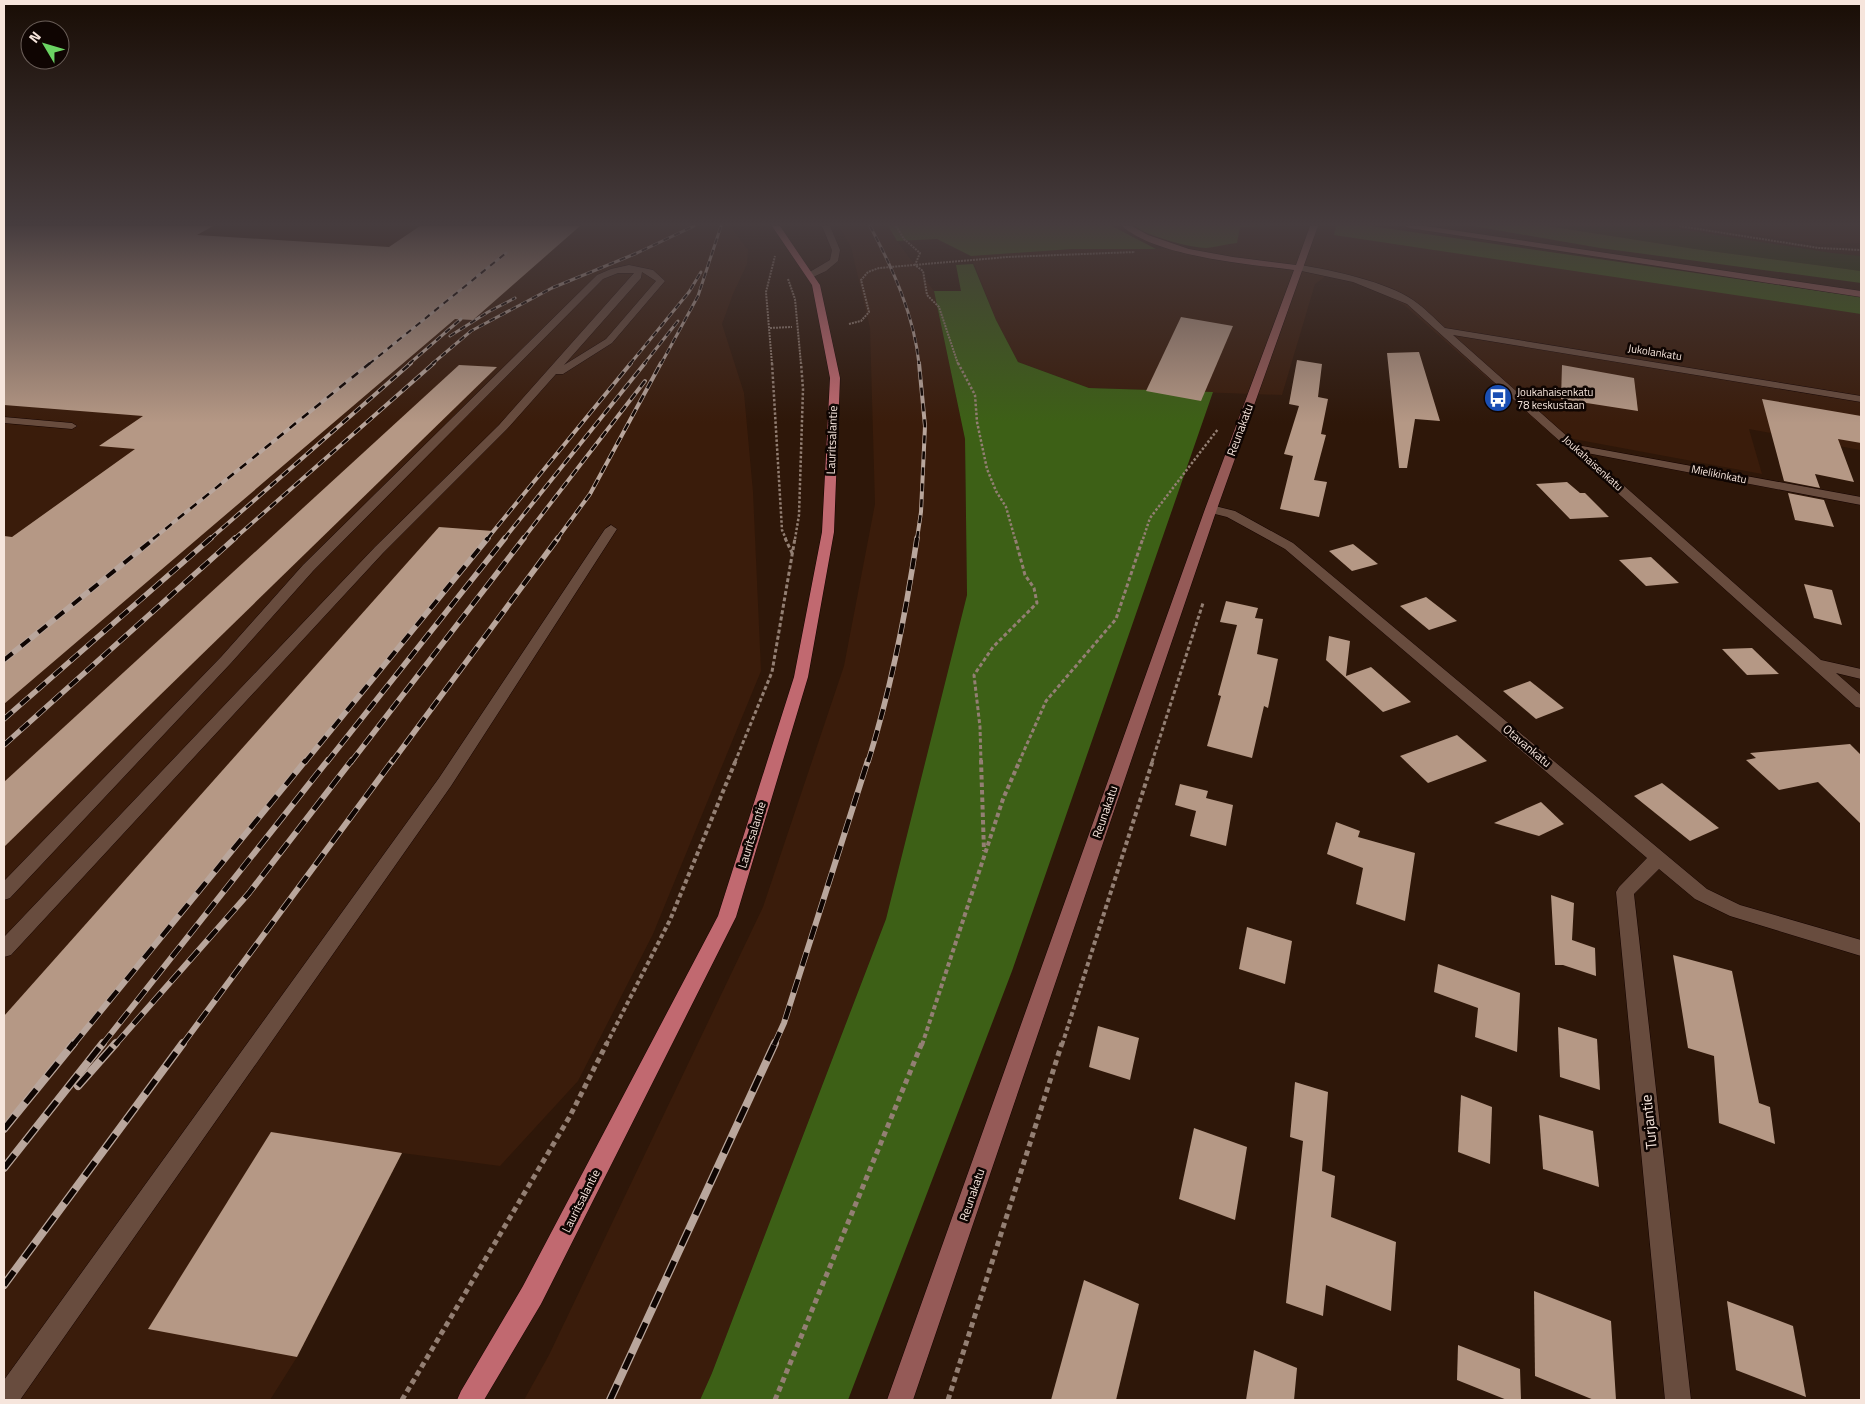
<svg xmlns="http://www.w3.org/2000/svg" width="1865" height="1404" font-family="'Titillium Web',sans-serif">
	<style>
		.built { fill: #3a1c0b }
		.green { fill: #1f3507 }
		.forest { fill: #3d6016 }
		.building { fill: #b59885 }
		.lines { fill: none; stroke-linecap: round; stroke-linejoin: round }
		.service-casing { stroke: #150300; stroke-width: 1 }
		.minor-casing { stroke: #150300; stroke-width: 1 }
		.secondary-casing { stroke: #150300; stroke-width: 1 }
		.primary-casing { stroke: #150300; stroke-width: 1 }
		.path-far4 { stroke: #937f73; stroke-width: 2; stroke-dasharray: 2 1; stroke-linecap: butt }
		.path-far3 { stroke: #937f73; stroke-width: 2.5; stroke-dasharray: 2.5 2; stroke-linecap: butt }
		.path-far2 { stroke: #937f73; stroke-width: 3; stroke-dasharray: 4 2.5; stroke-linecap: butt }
		.path-far1 { stroke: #937f73; stroke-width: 4; stroke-dasharray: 4.5 3; stroke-linecap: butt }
		.path { stroke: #937f73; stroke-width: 5; stroke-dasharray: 5.5 4; stroke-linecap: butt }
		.service { fill: #684c3e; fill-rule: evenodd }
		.minor { fill: #684c3e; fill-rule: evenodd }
		.secondary { fill: #955a57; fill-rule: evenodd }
		.primary { fill: #c16970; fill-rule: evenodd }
		.rail-far4-casing { stroke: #b9a69c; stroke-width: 3 }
		.rail-far3-casing { stroke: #b9a69c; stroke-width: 4 }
		.rail-far2-casing { stroke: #b9a69c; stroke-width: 5.5 }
		.rail-far1-casing { stroke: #b9a69c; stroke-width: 6 }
		.rail-casing { stroke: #b9a69c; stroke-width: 8 }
		.rail-far4 { stroke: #0f0502; stroke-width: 2; stroke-dasharray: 6; stroke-linecap: butt }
		.rail-far3 { stroke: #0f0502; stroke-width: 2.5; stroke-dasharray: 8; stroke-linecap: butt }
		.rail-far2 { stroke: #0f0502; stroke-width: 4; stroke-dasharray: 11; stroke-linecap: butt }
		.rail-far1 { stroke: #0f0502; stroke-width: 4.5; stroke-dasharray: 14; stroke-linecap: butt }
		.rail { stroke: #0f0502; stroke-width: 5.5; stroke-dasharray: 17; stroke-linecap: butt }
		.labels { text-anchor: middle; stroke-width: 5; stroke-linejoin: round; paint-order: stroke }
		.far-street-label { font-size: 11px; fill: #f6e5dc; stroke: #0f0502 }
		.far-poi-label { font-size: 11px; fill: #f6e5dc; stroke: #0f0502; text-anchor: start }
		.street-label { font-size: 12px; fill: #f6e5dc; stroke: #0f0502 }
		.near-street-label { font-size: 15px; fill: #f6e5dc; stroke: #0f0502 }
	</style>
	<rect width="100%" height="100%" fill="#2e1709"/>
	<g class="built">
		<path d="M4,226h726l18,24 -1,14 -14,30 -11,30 22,69 9,99 8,179 -108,263 -75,147 -78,85 -98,-13 -105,204 -27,43h-266z"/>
		<path d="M839,226h49l9,15 37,50 31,148 2,156 -81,324 -174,454 -12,27h-176l25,-45 214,-448 81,-241 31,-162 -5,-176 -19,-81z"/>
		<path d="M1371,226l490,71v155l-1,-2 -111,-21 13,45 -210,-39 -148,-130 -25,-13 -50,-18 -14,10 -33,111 -193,-7 -71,-26 -22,-42 -25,-64 101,-7 133,-1 35,-21z"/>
		<path d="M1702,226h159v17l-43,1z"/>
	</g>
	<path class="green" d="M1547,226h112l173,27 29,3v15l-166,-22z"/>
	<g class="forest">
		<path d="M888,226h224l44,23h-84l-101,7 -34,-17 -40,2z"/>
		<path d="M1136,226h142l-38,1 -3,16c-10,1 -21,4 -31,5 -14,0 -61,-12 -70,-22z"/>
		<path d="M1336,226h35l490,71v17l-527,-79z"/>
		<path d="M1473,226h74l148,23 166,22v12l-261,-35z"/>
		<path d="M973,264l23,56 22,42 71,26 124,4 -201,579 -164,429h-148l12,-27 174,-454 81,-324 -2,-156 -31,-148h27l-5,-26z"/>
	</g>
	<g class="building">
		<path d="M4,226h209l-16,9 192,12 31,-21h160l-107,94 -18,-1 -451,385v-168l8,1 123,-88 -36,-3 44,-30 -139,-11z"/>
		<path d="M1181,317l52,9 -32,75 -55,-10z"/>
		<path d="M1419,352l21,69 -25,-2 -8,49h-8l-12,-115z"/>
		<path d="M1297,360l25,4 -4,33 10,2 -7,35 5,1 -12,45 13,2 -8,35 -39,-8 13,-53 -9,-2 15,-48 -10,-2z"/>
		<path d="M459,365l38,2 -493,480v-65z"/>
		<path d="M1562,365l72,13 4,33 -77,-12z"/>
		<path d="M1762,399l99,17v27l-23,-4 16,43 -39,-8 5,14 -36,-7z"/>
		<path d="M1567,482l13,11h5l24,24 -39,2 -34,-35z"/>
		<path d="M1788,493l36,7 10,27 -39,-7z"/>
		<path d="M439,527l54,4 -489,596v-111z"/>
		<path d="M1353,544l25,20 -26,7 -23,-20z"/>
		<path d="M1651,557l28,26 -33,3 -27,-26z"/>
		<path d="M1804,584l28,6 10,35 -28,-7z"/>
		<path d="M1426,597l31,24 -28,9 -29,-24z"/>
		<path d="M1226,601l32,7 -3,10 8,1 -6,35 21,5 -10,49 -4,-2 -12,52 -45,-12 14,-50 -3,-1 19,-70 -17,-3z"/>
		<path d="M1329,636l21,5 -4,35 25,-9 40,35 -28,10 -57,-52z"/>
		<path d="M1752,648l27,26 -32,1 -25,-26z"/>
		<path d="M1530,681l34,27 -28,11 -33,-28z"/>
		<path d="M1457,735l30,26 -59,22 -28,-27z"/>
		<path d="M1850,744l11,11v69l-43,-42 -39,8 -33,-30 10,-2 -6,-5z"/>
		<path d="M1662,783l57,45 -29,13 -56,-45z"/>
		<path d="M1180,784l28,7 -2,7 27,7 -7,41 -36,-10 6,-25 -21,-6z"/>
		<path d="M1541,802l23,22 -25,12 -45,-13z"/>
		<path d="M1336,822l24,9 -2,6 57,16 -10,68 -49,-17 7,-36 -36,-14z"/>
		<path d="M1551,895l23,8 -2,37 23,8 1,28 -33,-11h-8z"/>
		<path d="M1247,927l45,14 -7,43 -46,-15z"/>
		<path d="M1673,955l59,16 27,132 11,4 5,37 -56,-21 -5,-67 -26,-8z"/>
		<path d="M1438,964l82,29 -3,59 -42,-15 3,-29 -44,-16z"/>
		<path d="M1098,1026l41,12 -9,42 -41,-13z"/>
		<path d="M1558,1027l39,12 3,51 -40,-13z"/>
		<path d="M1295,1082l33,10 -6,79 13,5 -4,41 65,25 -5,69 -65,-26 -3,31 -37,-13 17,-162 -13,-4z"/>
		<path d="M1461,1095l31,12 -2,57 -32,-12z"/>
		<path d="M1539,1115l54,16 6,56 -56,-18z"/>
		<path d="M1194,1128l53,19 -12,73 -56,-21z"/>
		<path d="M271,1132l131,21 -105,204 -149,-28z"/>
		<path d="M1084,1280l55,24 -23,96h-65z"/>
		<path d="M1534,1291l77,30 5,79h-22l-59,-24z"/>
		<path d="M1727,1301l66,25 13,71 -70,-27z"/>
		<path d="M1458,1345l62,24 1,31h-14l-50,-20z"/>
		<path d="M1254,1350l43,18 -3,32h-48z"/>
	</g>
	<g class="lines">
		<defs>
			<g id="service">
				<path d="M822,226h8l10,24 -2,11 -12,10 -15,7 -4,-3 1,-2 22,-13 2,-10z"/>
				<path d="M629,265l24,5 12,11 -53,62 -49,31h-7l-49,55 -124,124 -372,402 -7,2v-20l371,-390 124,-122 135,-152h-16l-15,6 -290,292 -82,92 -221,235 -6,2v-19l217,-224 82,-92 294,-290 14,-6zM642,272l14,9 -50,58 -42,26 77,-87z"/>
				<path d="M4,417l68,6 5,3 -5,3 -68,-6z"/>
				<path d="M611,525l6,4 -166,257 -431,614h-16v-20l435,-602 166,-249z"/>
			</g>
			<g id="minor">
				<path d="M1300,265c32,5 87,17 113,35 12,8 22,19 32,28l416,68v6l-408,-67 124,110 284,52v8l-274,-52 234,207 40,9v10l-25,-6 25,22v13l-5,-1 -449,-403 -54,-22 -56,-12v-4z"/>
				<path d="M1211,505l24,6 58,32 414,346 33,16 121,35v16l-131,-40 -35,-17 -36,-30 -25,25 57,506h-26l-49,-508 3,-5 28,-29 -362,-309 -58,-32 -20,-5 -2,-3z"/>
			</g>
			<g id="secondary">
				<path d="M1122,226h10l16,9 41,14 44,8 63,8 14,-39h8l-101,283 -304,891h-26l318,-891 89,-239c-46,-6 -137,-13 -172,-44z"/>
				<path d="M1405,226h20l436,65v6l-452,-69z"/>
			</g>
			<path id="primary" d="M772,226h8l40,59 20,93 -6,154 -26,145 -72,240 -195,387 -57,96h-27l4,-9 62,-105 195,-370 76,-239 28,-145 8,-154 -18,-93z"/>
		</defs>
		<use href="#service" class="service-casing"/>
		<use href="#minor" class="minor-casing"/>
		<use href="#secondary" class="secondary-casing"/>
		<use href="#primary" class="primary-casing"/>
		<g class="path-far4">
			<path d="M896,226l8,13 16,14 -5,12 8,6 4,24 12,12 19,57"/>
			<path d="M1679,226l140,22 42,2"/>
			<path d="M788,279l7,20 6,65"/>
			<path d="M849,324l12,-3 8,-9 -8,-32 7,-8 11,-4 128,-11 128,-5"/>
			<path d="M770,328l22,-1"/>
			<path d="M772,364l-6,-72 9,-36"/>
		</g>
		<g class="path-far3">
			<path d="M772,363l10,167 4,9"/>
			<path d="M958,363l17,32 2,27 10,47 9,22 10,16 9,32"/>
			<path d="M795,539l4,-24 4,-126 -2,-26"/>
			<path d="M1143,539l7,-21 68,-89"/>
		</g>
		<g class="path-far2">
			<path d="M785,538l8,17"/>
			<path d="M735,762l37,-90 23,-134"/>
			<path d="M981,762l-1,-35 -6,-52 19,-28 44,-44 -3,-15 -9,-13 -10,-37"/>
			<path d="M1019,762l27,-61 70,-82 27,-81"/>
			<path d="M1152,762l51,-159"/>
		</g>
		<g class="path-far1">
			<path d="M981,760l3,91"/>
			<path d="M606,1045l64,-125 66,-160"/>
			<path d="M922,1045l81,-246 17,-39"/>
			<path d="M1062,1045l91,-285"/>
		</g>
		<g class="path">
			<path d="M402,1400l168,-284 37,-73"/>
			<path d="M775,1400l147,-357"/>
			<path d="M948,1400l114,-357"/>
		</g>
		<use href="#service" class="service"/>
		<use href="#minor" class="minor"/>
		<use href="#secondary" class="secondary"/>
		<use href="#primary" class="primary"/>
		<defs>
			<g id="rail-far4">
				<path d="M870,226c23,43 44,89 49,138"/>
				<path d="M450,336l38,-24 27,-14"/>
				<path d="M369,364l137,-111"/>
				<path d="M409,364l52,-45"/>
				<path d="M432,364l39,-33 81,-43 85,-35 57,-27"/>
				<path d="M630,364l59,-72 12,-20"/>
				<path d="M644,364l34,-43"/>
				<path d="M661,364l37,-68 23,-70"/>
			</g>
			<g id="rail-far3">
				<path d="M153,539l217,-176"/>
				<path d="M210,539l201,-176"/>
				<path d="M234,539l200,-176"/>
				<path d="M487,539l144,-176"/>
				<path d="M504,539l141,-176"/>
				<path d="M523,539l122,-158"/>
				<path d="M557,539l33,-45 71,-131"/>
				<path d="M917,539l4,-27 4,-86 -6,-63"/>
			</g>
			<g id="rail-far2">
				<path d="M4,660l151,-122"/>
				<path d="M4,719l207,-181"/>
				<path d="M4,745l231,-207"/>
				<path d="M305,762l183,-224"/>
				<path d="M327,762l178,-224"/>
				<path d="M351,762l173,-224"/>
				<path d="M392,762l166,-224"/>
				<path d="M868,762c23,-73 38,-149 49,-224"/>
			</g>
			<g id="rail-far1">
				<path d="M73,1045l233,-285"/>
				<path d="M102,1045l226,-285"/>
				<path d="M115,1045l134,-152 103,-133"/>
				<path d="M182,1045l211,-285"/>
				<path d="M774,1045l10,-22 84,-263"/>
			</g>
			<g id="rail">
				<path d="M78,1086l38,-43"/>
				<path d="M4,1129l70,-86"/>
				<path d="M4,1168l99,-125"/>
				<path d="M4,1285l179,-242"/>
				<path d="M610,1400l165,-357"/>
			</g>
		</defs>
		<use href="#rail-far4" class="rail-far4-casing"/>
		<use href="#rail-far3" class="rail-far3-casing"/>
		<use href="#rail-far2" class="rail-far2-casing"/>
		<use href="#rail-far1" class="rail-far1-casing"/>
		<use href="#rail" class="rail-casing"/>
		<use href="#rail-far4" class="rail-far4"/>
		<use href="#rail-far3" class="rail-far3"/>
		<use href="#rail-far2" class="rail-far2"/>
		<use href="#rail-far1" class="rail-far1"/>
		<use href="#rail" class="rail"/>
	</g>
	<linearGradient id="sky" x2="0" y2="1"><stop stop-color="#190d05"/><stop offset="0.53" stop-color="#463c3e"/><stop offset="1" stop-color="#463c3e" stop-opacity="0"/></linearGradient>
	<rect width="1865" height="423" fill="url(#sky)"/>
	<defs>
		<symbol id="bus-disc" viewBox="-11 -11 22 22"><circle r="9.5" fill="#1a4fb4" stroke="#0f0502"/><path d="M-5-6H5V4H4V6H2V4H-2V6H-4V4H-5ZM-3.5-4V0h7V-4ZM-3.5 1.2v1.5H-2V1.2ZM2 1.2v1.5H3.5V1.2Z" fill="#fff"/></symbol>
	</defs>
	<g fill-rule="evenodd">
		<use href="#bus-disc" x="1482" y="382" width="32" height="32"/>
	</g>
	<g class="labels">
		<g class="far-street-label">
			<text transform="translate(1655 352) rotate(9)" y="4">Jukolankatu</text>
			<text transform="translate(1593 463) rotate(42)" y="4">Joukahaisenkatu</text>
			<text transform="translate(1719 474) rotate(11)" y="4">Mielikinkatu</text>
		</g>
		<g class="far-poi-label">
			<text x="1517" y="396">Joukahaisenkatu<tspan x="1517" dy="13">78 keskustaan</tspan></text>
		</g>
		<g class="street-label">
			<text transform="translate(1240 430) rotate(-70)" y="4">Reunakatu</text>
			<text transform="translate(832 440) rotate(-88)" y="4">Lauritsalantie</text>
			<text transform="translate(1527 746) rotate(40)" y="4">Otavankatu</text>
			<text transform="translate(1105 812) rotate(-71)" y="4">Reunakatu</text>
			<text transform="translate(752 835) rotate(-73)" y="4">Lauritsalantie</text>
			<text transform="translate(972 1195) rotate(-71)" y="4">Reunakatu</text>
			<text transform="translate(581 1201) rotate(-63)" y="4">Lauritsalantie</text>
		</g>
		<g class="near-street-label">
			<text transform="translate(1649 1122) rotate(-96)" y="5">Turjantie</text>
		</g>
	</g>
	<rect width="1865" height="1404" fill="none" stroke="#f6e5dc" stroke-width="10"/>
	<g transform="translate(45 45) rotate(308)"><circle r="24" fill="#0f0502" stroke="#6b5f59"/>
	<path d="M0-4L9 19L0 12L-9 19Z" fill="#6bd363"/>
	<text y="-8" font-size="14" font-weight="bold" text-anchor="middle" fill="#f6e5dc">N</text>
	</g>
</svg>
